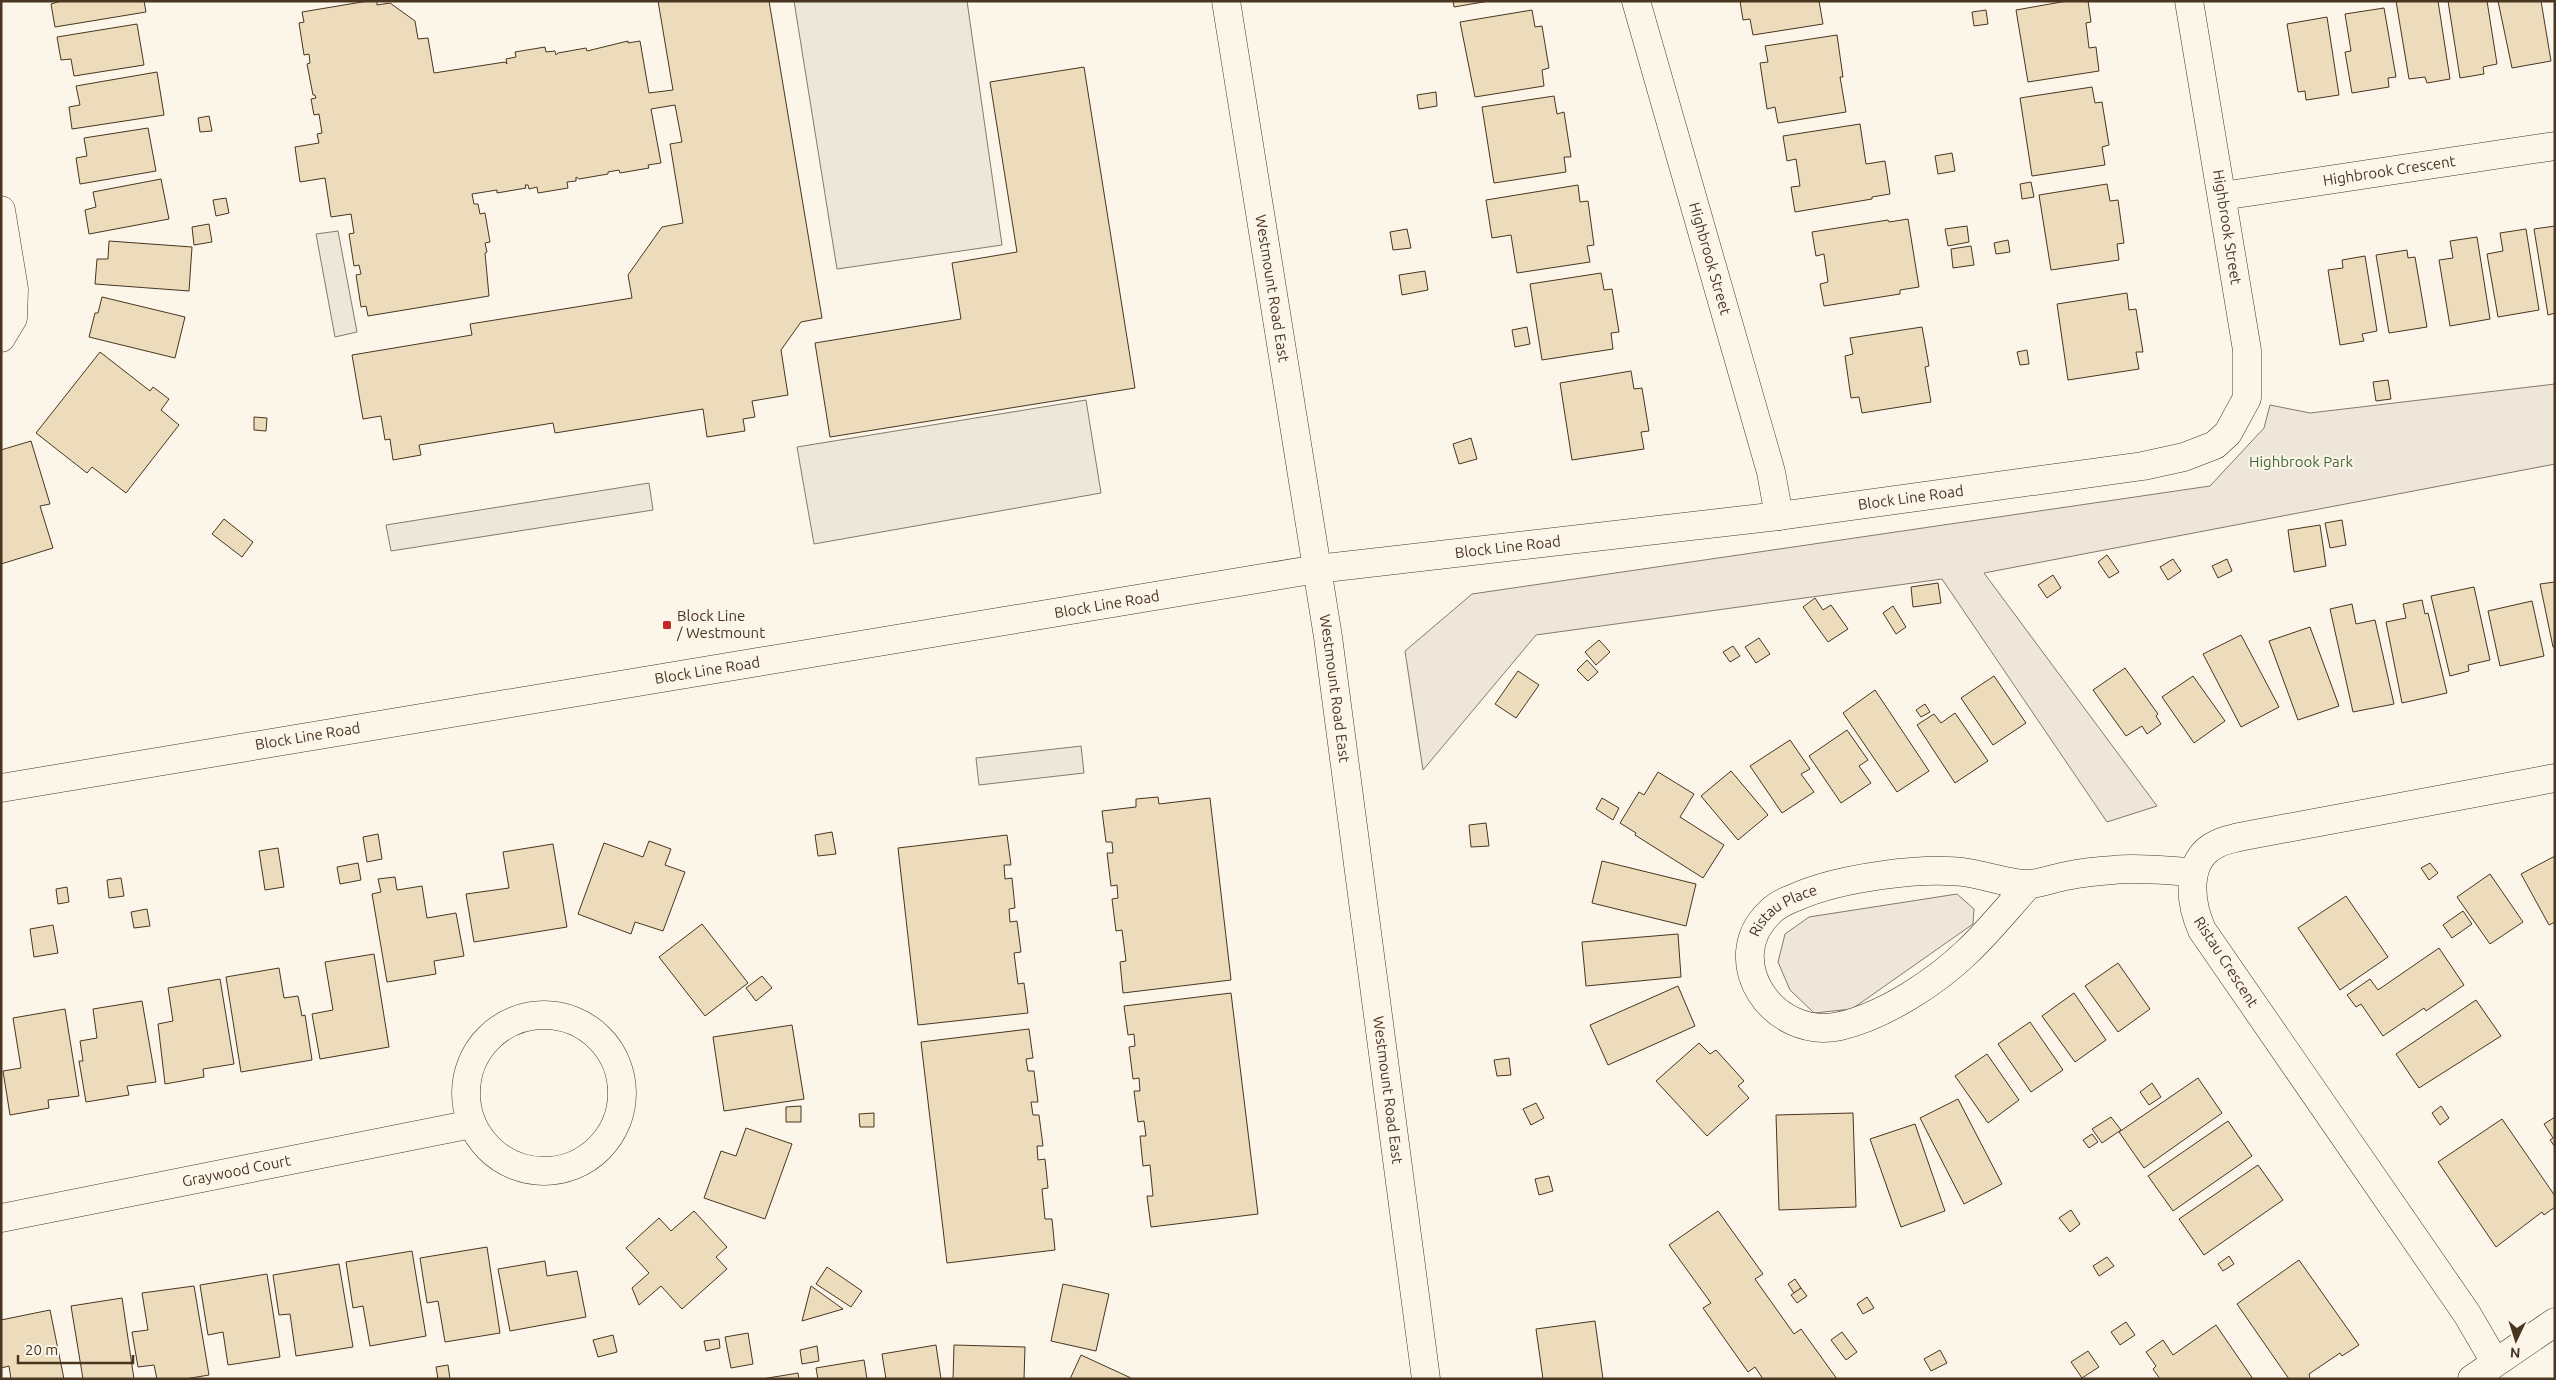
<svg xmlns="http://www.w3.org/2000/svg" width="2556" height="1380" font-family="Ubuntu,sans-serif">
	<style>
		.green { fill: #ede6d9; stroke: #887966 }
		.parking { fill: #ede7d9; stroke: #887966 }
		.building { fill: #ecdcbc; stroke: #4a3520 }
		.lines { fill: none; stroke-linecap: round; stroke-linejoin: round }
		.street-casing { stroke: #4a3520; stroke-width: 29 }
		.secondary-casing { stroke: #4a3520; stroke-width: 29 }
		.street { stroke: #fbf6e9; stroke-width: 28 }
		.secondary { stroke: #fbf6e9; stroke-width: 28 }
		.poi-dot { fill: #c62828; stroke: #fbf6e9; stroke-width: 2 }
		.labels { text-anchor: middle; stroke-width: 4; stroke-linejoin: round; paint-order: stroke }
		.street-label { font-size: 15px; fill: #4a3520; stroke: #fbf6e9 }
		.park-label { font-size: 15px; fill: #436837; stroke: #fbf6e9 }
		.poi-label { font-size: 15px; fill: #4a3520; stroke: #fbf6e9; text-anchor: start }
	</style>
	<rect width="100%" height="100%" fill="#fbf6e9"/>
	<g class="green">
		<path d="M2555,384v80l-571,109 173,233 -50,16 -165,-243 -406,56 -113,135 -18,-119 67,-57 738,-108 54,-58 6,-23 40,8z"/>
		<path d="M1957,894l17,15 -1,15 -121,85 -38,4 -24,-23 -12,-28 7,-28 24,-17z"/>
	</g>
	<g class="parking">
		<path d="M794,1h173l35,244 -165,24z"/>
		<path d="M338,231l19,101 -22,5 -19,-103z"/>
		<path d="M1086,400l15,93 -287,51 -17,-97z"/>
		<path d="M649,483l4,27 -262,41 -5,-26z"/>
		<path d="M1081,746l3,27 -105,12 -3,-27z"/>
	</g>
	<g class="building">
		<path d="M61,1h83l2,11 -91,15 -4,-23z"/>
		<path d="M368,1h9v4l13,-2 25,18 3,18 10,-1 6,35 71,-11 2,2 -1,-5 10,-2 -1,-5 30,-5 1,5 9,-1 1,4 2,-2 28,-5 1,3 41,-10v2l12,-2 9,52 24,-3 -15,-89h111l53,317 -21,4 -20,28 7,45 -36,6 3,16 -12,2 2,12 -38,6 -4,-28 -148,24 -2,-10 -134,22 2,10 -28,5 -3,-21 -5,1 -4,-24 -18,3 -11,-64 120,-20 -2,-11 162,-26 -4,-23 34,-48 21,-4 -13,-79 12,-2 -7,-37 -24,4 10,54 -13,2 1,3 -29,5 -1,-3 -11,2v2l-29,5 -3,-2v4l-9,1 1,6 -30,5 -1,-6 -8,2 -1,-4h-3l1,3 -29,5v-3l-25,4 2,10h4l2,10 5,-1 5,29 -5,1 2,9 -2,1 4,43 -121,20 -2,-10 -5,1 -5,-32 5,-1 -2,-9 -5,1 -5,-32 5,-1 -3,-19 -20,3 -6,-39 -25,4 -5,-35 24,-4 -2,-9 5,-1 -3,-19 -5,1 -3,-16 5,-1 -1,-3h-2l-6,-31 3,-1 -1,-9 -5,1 -5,-32 5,-1 -2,-10z"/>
		<path d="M1453,1h36l-35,6z"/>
		<path d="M1740,1h79l4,23 -70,11 -3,-16 -7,1z"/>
		<path d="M2067,1h21l3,21 -5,1 3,25 7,-1 3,24 -71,11 -12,-72z"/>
		<path d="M2396,1h42l12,78 -23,4 -2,-6 -16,2z"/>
		<path d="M2448,1h39l10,63 -14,3 1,7 -24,4z"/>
		<path d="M2498,1h43l10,60 -39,7z"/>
		<path d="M2384,8l12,69 -8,1 1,9 -37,6 -7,-41 6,-1 -6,-37z"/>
		<path d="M1532,10l3,17 7,-1 7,42 -7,2 2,16 -69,11 -15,-75z"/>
		<path d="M1986,10l2,14 -14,2 -2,-14z"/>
		<path d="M2327,17l12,78 -33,5 -1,-9 -7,1 -11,-68z"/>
		<path d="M137,24l7,41 -70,11 -3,-17 -10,1 -4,-23z"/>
		<path d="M1837,35l6,42h-3l6,35 -68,11 -3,-16 -8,2 -7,-46 8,-1 -3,-16z"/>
		<path d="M1084,67l51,321 -305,49 -15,-94 146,-24 -9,-56 65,-11 -27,-170z"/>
		<path d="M157,72l7,43 -92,14 -3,-22 11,-2 -4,-19z"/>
		<path d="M2092,87l3,16 7,-1 7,43 -7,2 3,18 -73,11 -12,-78z"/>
		<path d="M1436,92l1,14 -18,3 -2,-14z"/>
		<path d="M1554,96l3,18 7,-2 7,45h-7l2,15 -72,11 -12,-76z"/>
		<path d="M209,116l3,15 -12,1 -2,-14z"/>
		<path d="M1860,124l6,40 19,-3 5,33 -18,3v2l-77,13 -4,-25 9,-1 -4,-27 -9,2 -4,-25z"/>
		<path d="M148,128l8,43 -76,13 -4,-26 11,-2 -3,-18z"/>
		<path d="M1952,153l3,18 -17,3 -3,-18z"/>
		<path d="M161,179l8,40 -80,15 -4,-24 11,-3 -3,-15z"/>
		<path d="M2031,182l3,15 -12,2 -2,-15z"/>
		<path d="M2107,184l3,17 8,-1 6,43 -7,1 2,16 -68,10 -12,-75z"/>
		<path d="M1578,185l2,17 8,-1 6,44 -7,1 3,16 -73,11 -6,-38 -19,3 -6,-38z"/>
		<path d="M226,198l3,15 -13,3 -3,-16z"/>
		<path d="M1908,219l11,68 -19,3v4l-76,12 -4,-22 8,-2 -4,-28 -8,2 -4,-24 76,-12 1,2z"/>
		<path d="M209,224l3,18 -18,3 -2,-18z"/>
		<path d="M1967,226l2,16 -21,4 -3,-17z"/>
		<path d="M2555,226v87l-7,2 -14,-86z"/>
		<path d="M1407,229l4,19 -18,2 -3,-18z"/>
		<path d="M2526,229l13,81 -41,7 -11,-63 16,-3 -3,-18z"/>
		<path d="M2477,237l13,82 -40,7 -11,-66 14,-2 -3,-17z"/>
		<path d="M2008,240l2,12 -14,2 -2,-11z"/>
		<path d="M109,241l83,6 -3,44 -94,-7 2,-25h11z"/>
		<path d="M1971,246l3,19 -21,3 -2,-19z"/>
		<path d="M2407,250l1,8 7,-1 12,70 -38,6 -13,-78z"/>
		<path d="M2365,256l12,75 -15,3 2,7 -24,4 -12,-75 15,-2 -1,-8z"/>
		<path d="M1425,271l3,19 -26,5 -3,-20z"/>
		<path d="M1601,273l3,17 8,-1 7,43 -8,1 2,16 -71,11 -12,-76z"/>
		<path d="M2127,293l2,17 7,-1 7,43h-7l3,17 -71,11 -11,-76z"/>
		<path d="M102,297l83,20 -10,41 -86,-21 6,-24h3z"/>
		<path d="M1527,327l3,17 -15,3 -3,-17z"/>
		<path d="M1922,327l7,39 -4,1 6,35 -69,11 -3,-16 -8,1 -6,-42 8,-2 -3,-16z"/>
		<path d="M2027,350l2,14 -9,1 -3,-13z"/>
		<path d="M100,352l50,39 3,-4 16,12 -8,11 18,15 -53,68 -34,-26 -5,6 -51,-40z"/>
		<path d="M1631,371l3,18 8,-1 7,43 -8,1 3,17 -72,11 -12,-77z"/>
		<path d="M2388,380l3,19 -15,2 -3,-19z"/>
		<path d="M254,417l13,1 -1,13 -12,-1z"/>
		<path d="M1471,438l6,21 -18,5 -6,-20z"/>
		<path d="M31,441l19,63 -10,2 13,42 -52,16v-114z"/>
		<path d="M224,519l29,23 -11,15 -30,-23z"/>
		<path d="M2342,520l4,25 -16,3 -5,-25z"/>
		<path d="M2320,525l6,41 -32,6 -6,-42z"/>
		<path d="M2107,555l12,17 -10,6 -11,-16z"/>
		<path d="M2173,559l8,12 -13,9 -8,-13z"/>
		<path d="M2227,559l5,12 -14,7 -6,-12z"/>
		<path d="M2053,575l8,13 -14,10 -9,-13z"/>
		<path d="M2555,582v65h-2l-13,-63z"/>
		<path d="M1938,583l3,20 -28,4 -2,-20z"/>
		<path d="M2474,587l16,73 -22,5 1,6 -19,5 -19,-80z"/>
		<path d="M1815,598l8,12 8,-5 17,24 -20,13 -25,-35z"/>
		<path d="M2422,600l3,14 3,-1 19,80 -45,10 -16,-81 20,-4 -3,-14z"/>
		<path d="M2532,601l12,55 -44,10 -12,-55z"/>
		<path d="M2352,604l4,20 19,-4 19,84 -41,8 -23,-103z"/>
		<path d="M1893,606l13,21 -10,7 -13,-21z"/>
		<path d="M2310,627l29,79 -41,14 -29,-79z"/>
		<path d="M2241,635l38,72 -38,20 -38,-73z"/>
		<path d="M1759,638l11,16 -14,9 -11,-16z"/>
		<path d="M1599,640l11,12 -14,13 -11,-13z"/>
		<path d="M1733,646l7,10 -10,6 -7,-10z"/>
		<path d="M1587,660l11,12 -10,9 -11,-11z"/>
		<path d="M2125,668l33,46 -2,2 5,8 -14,10 -5,-8 -16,10 -33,-46z"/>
		<path d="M1518,671l21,14 -23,33 -21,-14z"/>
		<path d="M1994,676l32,47 -33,22 -32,-47z"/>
		<path d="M2193,676l32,45 -31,22 -32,-46z"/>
		<path d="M1875,690l54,81 -32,21 -54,-79z"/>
		<path d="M1925,704l5,8 -9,5 -5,-7z"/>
		<path d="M1955,713l33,48 -33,22 -38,-58 17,-11 7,9z"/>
		<path d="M1847,730l21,30 -9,6 12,17 -30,20 -32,-47z"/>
		<path d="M1790,740l20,29 -9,5 13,18 -32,21 -32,-47z"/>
		<path d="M1731,771l37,44 -30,25 -37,-44z"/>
		<path d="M1658,772l36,22 -14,23 44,28 -21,33 -68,-43 1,-2 -16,-10 19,-31 5,3z"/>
		<path d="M1158,797l1,7 51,-6 21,182 -108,13 -3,-31 6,-1 -4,-31 -6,1 -4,-32 6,-1 -1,-13 -6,1 -4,-33h6l-1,-11h-6l-4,-31 34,-4v-8z"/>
		<path d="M1602,798l17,10 -6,12 -17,-11z"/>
		<path d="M1486,823l3,23 -18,1 -2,-22z"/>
		<path d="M832,832l4,22 -18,2 -3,-21z"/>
		<path d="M378,834l4,25 -15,3 -4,-25z"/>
		<path d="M1007,835l4,30h-7l1,14 7,-1 3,30 -6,1 1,13 7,-1 4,31 -7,1 4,31 6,-1 4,30 -110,12 -20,-177z"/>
		<path d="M649,841l22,8 -6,16 20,7 -22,59 -28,-9 -4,12 -53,-20 26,-71 39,14z"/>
		<path d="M553,844l14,83 -93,15 -8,-48 43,-6 -6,-36z"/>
		<path d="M278,848l6,39 -19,3 -6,-39z"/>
		<path d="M2555,856v66l-6,3 -28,-51z"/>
		<path d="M1602,861l94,23 -10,42 -94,-23z"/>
		<path d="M358,863l3,17 -21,4 -3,-17z"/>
		<path d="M2430,863l8,10 -9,7 -8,-12z"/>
		<path d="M2490,874l33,48 -33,22 -33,-47z"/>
		<path d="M395,877l2,13 25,-4 5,32 29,-5 8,43 -30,5 2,13 -49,8 -15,-88 9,-2 -3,-13z"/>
		<path d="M121,878l3,18 -15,2 -2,-18z"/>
		<path d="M67,887l2,15 -11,2 -2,-15z"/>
		<path d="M2346,896l42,61 -48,33 -42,-62z"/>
		<path d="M147,909l3,17 -16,2 -3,-16z"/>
		<path d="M2463,911l9,13 -20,14 -9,-13z"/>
		<path d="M702,924l46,59 -43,33 -46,-59z"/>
		<path d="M53,925l5,28 -24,4 -4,-28z"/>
		<path d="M1678,934l3,43 -95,9 -4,-44z"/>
		<path d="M2439,948l25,37 -38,26 -2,-3 -41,28 -22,-32 -5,3 -9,-12 23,-16 8,11z"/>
		<path d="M374,954l15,93 -69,12 -8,-45 21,-4 -8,-48z"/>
		<path d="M2118,963l32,46 -32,23 -33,-46z"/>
		<path d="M279,968l5,30 14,-2 4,20 3,-1 7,45 -71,12 -15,-95z"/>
		<path d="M762,976l10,12 -16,13 -10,-13z"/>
		<path d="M220,979l14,85 -31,5 1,8 -39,7 -7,-60 15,-3 -5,-33z"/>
		<path d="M1678,986l17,40 -87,39 -18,-40z"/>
		<path d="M1231,993l27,221 -107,13 -4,-31h6l-3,-31 -7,1 -3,-30h6l-2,-15 -6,1 -4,-31h6l-1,-13 -6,1 -4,-32 6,-1 -1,-12 -6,1 -4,-29z"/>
		<path d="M2074,993l32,47 -31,22 -33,-46z"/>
		<path d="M2476,1000l25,36 -82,52 -23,-34z"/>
		<path d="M142,1001l14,81 -29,4 2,9 -43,7 -7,-41h4l-3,-20 17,-3 -4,-29z"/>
		<path d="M65,1009l14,87 -31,4 1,8 -39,7 -7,-44 18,-3 -8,-50z"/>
		<path d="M2030,1022l33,48 -32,22 -33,-48z"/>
		<path d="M792,1025l12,74 -80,12 -11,-74z"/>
		<path d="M1029,1029l4,29 -7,1 2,12h6l4,31h-7l2,13h6l4,31h-6l1,14 7,-1 3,29 -6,1 3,30h7l3,31 -108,13 -26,-221z"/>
		<path d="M1699,1043l11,11 6,-4 28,31 -6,5 11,12 -42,38 -51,-55z"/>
		<path d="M1987,1054l32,46 -31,23 -33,-47z"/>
		<path d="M1509,1058l2,17 -14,1 -3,-16z"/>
		<path d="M2198,1078l24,35 -78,55 -25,-36z"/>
		<path d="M2152,1083l9,14 -12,8 -9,-13z"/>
		<path d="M1958,1099l44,85 -38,20 -44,-86z"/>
		<path d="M1536,1103l8,15 -13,7 -8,-16z"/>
		<path d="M801,1106v16h-15v-15z"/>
		<path d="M2441,1106l8,12 -9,7 -8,-12z"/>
		<path d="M874,1113v14h-14l-1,-13z"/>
		<path d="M1853,1113l3,94 -77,3 -3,-95z"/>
		<path d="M2111,1117l10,13 -19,13 -10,-14z"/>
		<path d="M2555,1117v30l-5,-7 3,-2 -9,-14z"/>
		<path d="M2502,1119l53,77v11l-11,8 -2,-3 -46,35 -58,-85z"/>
		<path d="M2228,1121l24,35 -79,55 -25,-35z"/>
		<path d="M1915,1124l30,87 -44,16 -31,-88z"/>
		<path d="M746,1128l46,16 -27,75 -61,-21 17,-47 15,5z"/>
		<path d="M2092,1134l6,8 -9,6 -6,-8z"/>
		<path d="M2258,1165l25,35 -79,55 -25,-36z"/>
		<path d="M1549,1176l4,15 -14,4 -4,-16z"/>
		<path d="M2071,1210l9,14 -10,8 -11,-14z"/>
		<path d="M694,1211l33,36 -11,10 11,12 -45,40 -21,-23 -22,19 -7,-17 17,-15 -23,-25 33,-30 12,13z"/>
		<path d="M1718,1211l45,63 -8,5 39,55 7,-5 36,50h-74l-8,-12 -7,5 -45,-64 8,-5 -42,-58z"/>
		<path d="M487,1247l13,86 -55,9 -7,-41 -11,2 -7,-45z"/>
		<path d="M412,1251l14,85 -56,10 -7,-40 -10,2 -7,-46z"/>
		<path d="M2229,1256l5,8 -11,7 -5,-7z"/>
		<path d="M2107,1257l7,9 -15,10 -6,-10z"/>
		<path d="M2299,1260l60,85 -17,11 -2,-3 -31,21 1,5h-21l-52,-75z"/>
		<path d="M545,1261l2,15 30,-5 9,46 -76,14 -12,-62z"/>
		<path d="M339,1264l14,83 -57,9 -6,-42 -11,1 -6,-40z"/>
		<path d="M827,1267l35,24 -11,16 -35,-23z"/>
		<path d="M267,1274l13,83 -52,8 -5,-33 -15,3 -8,-50z"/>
		<path d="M1795,1279l6,9 -7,5 -6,-9z"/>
		<path d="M1063,1284l46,10 -13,57 -45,-10z"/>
		<path d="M194,1286l15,89 -24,4h-28l-3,-14 -16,2 -6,-35 16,-2 -6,-37z"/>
		<path d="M811,1286l32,23 -41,12z"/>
		<path d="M1801,1288l6,8 -10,7 -6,-8z"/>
		<path d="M1867,1297l7,11 -11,6 -6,-10z"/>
		<path d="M122,1298l12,81h-51l-12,-73z"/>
		<path d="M50,1310l14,69h-53l-2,-13 -8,2v-48z"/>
		<path d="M1595,1321l8,58h-60l-7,-50z"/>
		<path d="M2126,1322l9,13 -15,10 -9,-13z"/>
		<path d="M2216,1325l37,54h-93l-7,-10 3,-3 -10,-14 17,-12 10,15z"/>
		<path d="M1842,1332l15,20 -11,8 -15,-20z"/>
		<path d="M748,1333l5,31 -22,4 -6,-31z"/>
		<path d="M613,1335l4,17 -19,5 -5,-17z"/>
		<path d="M719,1339l1,9 -14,3 -2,-10z"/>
		<path d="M936,1345l5,34h-55l-4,-25z"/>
		<path d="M954,1345l71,2 -1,32h-71z"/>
		<path d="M817,1346l2,15 -17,3 -2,-14z"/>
		<path d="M1940,1350l7,13 -16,8 -7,-12z"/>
		<path d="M2088,1351l11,16 -17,11 -11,-16z"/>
		<path d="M1081,1355l50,23 -1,1h-60z"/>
		<path d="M864,1360l3,19h-49l-2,-11z"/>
		<path d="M448,1365l2,14h-12l-2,-12z"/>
		<path d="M798,1373l1,6h-37z"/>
	</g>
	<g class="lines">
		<defs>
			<g id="street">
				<path id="s1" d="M1636,1l135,471 8,44"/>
				<path id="s2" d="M2222,196l333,-50"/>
				<path d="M1,210l13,79 -1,29 -12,20"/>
				<path id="s3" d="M1317,569l462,-53 364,-50 41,-9 31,-12 13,-12 19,-35v-48l-58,-349"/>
				<path id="s4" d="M2029,884c-20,22 -39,46 -61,67 -32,31 -84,65 -128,75 -67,15 -121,-66 -70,-114 6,-6 18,-12 26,-15 43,-19 127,-31 173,-24 19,3 40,11 59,11 12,0 26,-6 38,-8 15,-3 31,-5 47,-6 26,-3 55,1 81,2"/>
				<circle cx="544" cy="1093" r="78"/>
				<path id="s5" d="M1,1218l471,-94"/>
				<path d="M2495,1362l-28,-48 -265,-384c-12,-27 -18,-71 15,-86 7,-4 15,-5 22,-7l316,-59"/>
				<path d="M2472,1379l83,-57"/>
			</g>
			<g id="secondary">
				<path id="s6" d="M1226,1l102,636 98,742"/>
				<path id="s7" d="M1,788c438,-75 878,-144 1316,-219"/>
			</g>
		</defs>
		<use href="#street" class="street-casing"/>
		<use href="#secondary" class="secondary-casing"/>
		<use href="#street" class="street"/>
		<use href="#secondary" class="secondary"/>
	</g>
	<rect class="poi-dot" x="662" y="620" width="10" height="10" rx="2.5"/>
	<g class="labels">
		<g class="street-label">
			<text dy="5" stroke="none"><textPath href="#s2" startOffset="169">Highbrook Crescent</textPath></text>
			<text transform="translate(2227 227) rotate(81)" y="5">Highbrook Street</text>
			<text dy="5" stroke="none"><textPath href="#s1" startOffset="268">Highbrook Street</textPath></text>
			<text dy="5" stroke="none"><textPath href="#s6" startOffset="291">Westmount Road East</textPath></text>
			<text dy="5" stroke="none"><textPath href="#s3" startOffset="598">Block Line Road</textPath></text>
			<text dy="5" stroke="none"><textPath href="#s3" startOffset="192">Block Line Road</textPath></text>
			<text dy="5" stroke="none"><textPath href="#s7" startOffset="1121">Block Line Road</textPath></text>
			<text dy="5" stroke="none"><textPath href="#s7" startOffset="716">Block Line Road</textPath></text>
			<text dy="5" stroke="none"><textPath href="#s6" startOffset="696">Westmount Road East</textPath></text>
			<text dy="5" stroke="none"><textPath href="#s7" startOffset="311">Block Line Road</textPath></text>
			<text dy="5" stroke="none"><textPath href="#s4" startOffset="432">Ristau Place</textPath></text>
			<text transform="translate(2226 962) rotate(57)" y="5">Ristau Crescent</text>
			<text dy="5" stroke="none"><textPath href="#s6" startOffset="1101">Westmount Road East</textPath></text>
			<text dy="5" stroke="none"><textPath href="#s5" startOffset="240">Graywood Court</textPath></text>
		</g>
		<g class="park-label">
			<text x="2301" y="467">Highbrook Park</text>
		</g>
		<g class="poi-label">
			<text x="677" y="621">Block Line<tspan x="677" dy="17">/ Westmount</tspan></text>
		</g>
	</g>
	<rect width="2556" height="1380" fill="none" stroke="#4a3520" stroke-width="5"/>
	<g transform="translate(2516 1340) rotate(184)" stroke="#fbf6e9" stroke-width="4" paint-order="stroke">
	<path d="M0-4L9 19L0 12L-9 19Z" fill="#4a3520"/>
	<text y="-8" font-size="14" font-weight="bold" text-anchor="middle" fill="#4a3520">N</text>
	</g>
	<path d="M18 1355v8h115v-8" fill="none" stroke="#4a3520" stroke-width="2.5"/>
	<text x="25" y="1355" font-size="15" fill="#4a3520" stroke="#fbf6e9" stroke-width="4" paint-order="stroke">20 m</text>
</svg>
